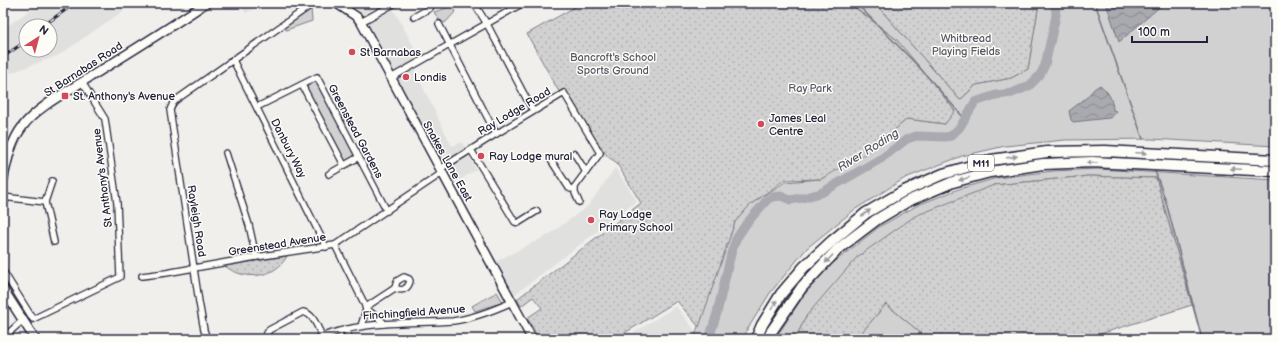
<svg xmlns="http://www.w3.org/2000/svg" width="1278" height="342" font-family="'Balsamiq Sans',sans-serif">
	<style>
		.built { fill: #e0e0df; fill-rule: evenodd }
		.green { fill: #d2d1d1; stroke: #7a7a86 }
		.park { fill: url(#park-dots); stroke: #7a7a86 }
		.water { fill: url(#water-waves); stroke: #737381 }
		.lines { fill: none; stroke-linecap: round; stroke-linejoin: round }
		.stream { stroke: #737381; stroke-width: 1.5 }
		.river { stroke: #a9a9b0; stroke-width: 9 }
		.street-casing { stroke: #22223b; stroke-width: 8 }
		.secondary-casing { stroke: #22223b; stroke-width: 11 }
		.primary-casing { stroke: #22223b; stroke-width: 11 }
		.highway-casing { stroke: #22223b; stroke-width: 13 }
		.street { stroke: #fdfcf7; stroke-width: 5.5 }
		.secondary { stroke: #fdfcf7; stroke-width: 8 }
		.primary { stroke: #fdfcf7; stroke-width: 8 }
		.highway { stroke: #fdfcf7; stroke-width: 10 }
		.rail-casing { stroke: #22223b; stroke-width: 3 }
		.rail { stroke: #fdfcf7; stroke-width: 1.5; stroke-dasharray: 4.5; stroke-linecap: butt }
		.oneway { fill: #9a9aa2 }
		.poi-dot { fill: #d1495b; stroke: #fdfcf7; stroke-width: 1.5 }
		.labels { text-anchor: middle; stroke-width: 3; stroke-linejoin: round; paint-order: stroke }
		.shield { fill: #fdfcf7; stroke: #646373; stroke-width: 1 }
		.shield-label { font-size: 10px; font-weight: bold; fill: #22223b }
		.park-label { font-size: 11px; fill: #575768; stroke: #fdfcf7 }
		.poi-label { font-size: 11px; fill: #22223b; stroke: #fdfcf7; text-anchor: start }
		.street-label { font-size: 11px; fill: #22223b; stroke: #fdfcf7 }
		.water-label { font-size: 12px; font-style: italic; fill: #58586a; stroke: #fdfcf7 }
	</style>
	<defs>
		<pattern id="park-dots" width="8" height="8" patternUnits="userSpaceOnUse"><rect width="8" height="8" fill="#d2d1d1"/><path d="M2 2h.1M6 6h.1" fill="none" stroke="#b4b3b4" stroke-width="1.8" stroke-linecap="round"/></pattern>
		<pattern id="water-waves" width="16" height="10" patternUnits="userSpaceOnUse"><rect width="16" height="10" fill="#a9a9b0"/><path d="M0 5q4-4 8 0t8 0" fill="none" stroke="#898990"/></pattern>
	</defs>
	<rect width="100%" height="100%" fill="#f0efec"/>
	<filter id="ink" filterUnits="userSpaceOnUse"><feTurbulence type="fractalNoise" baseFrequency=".025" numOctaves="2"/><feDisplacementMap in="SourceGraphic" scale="8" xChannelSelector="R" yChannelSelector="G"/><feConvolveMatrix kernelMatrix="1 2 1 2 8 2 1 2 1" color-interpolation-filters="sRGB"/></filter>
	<g filter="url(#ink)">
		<g class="built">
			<path d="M40,3h95l-76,52 -56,21v-47zM26,26h24v24h-24z"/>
			<path d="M239,3h25l-18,10z"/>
			<path d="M348,3h42l30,55 -9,5 41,83 10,-4 14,28 -23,14 -89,-168 -8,-8z"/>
			<path d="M615,168l22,33 -123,94 -19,-33 55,-28 38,-28z"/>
			<path d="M676,306l20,26 -1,7h-71z"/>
		</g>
		<g class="green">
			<path d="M849,3h24l8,7 79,90 16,-15 35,-7 17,-9 11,-66h236v143l-123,-7 -87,1 -60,6 -43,10 -57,22 -51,32 -47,38 -37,45 -23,37 -3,9h-49l1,-7 39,-110 14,-17 36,-23 36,-3 49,-28 37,-32 38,5 -49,-85z"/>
			<path d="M450,7l6,4 -11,12 -6,-3 -5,-8z"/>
			<path d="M311,8l1,13 -26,9 -2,-3z"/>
			<path d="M315,82l4,3 38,72 -13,6 -37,-75 1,-2z"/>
			<path d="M1097,169l178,11v159h-73l-46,-161 -68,-2 -94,9 -187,130 -12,24h-20l29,-44 28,-31 47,-37 39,-22 41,-16 38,-11 56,-7z"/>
			<path d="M497,292l6,10 -28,9 -3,-5z"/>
			<path d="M886,304l42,35h-72z"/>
		</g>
		<g class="park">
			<path d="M582,3h267l47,36 37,44 22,28 -10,13 -38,-5 -37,32 -49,28 -37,1 -34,25 -15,17 -36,105 -22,-26 -62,38h-76l-12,-21 15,-10 -9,-11 -12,9 -4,-7 124,-96 -25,-41 -8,-5 -50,-67 -31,-56z"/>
			<path d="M873,3h166l-11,66 -17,9 -35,7 -16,15 -79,-90z"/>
			<path d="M1088,176l68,2 36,127 -95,30 -9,4h-160l-42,-35 -30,35h-61l12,-24 50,-58 58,-41 79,-31z"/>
			<path d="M287,256c-12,23 -43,25 -62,10z"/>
		</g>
		<g class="water">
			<path d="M1110,3h54l-45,39 -12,-36z"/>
			<path d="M1100,85c8,6 13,15 13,25l3,1v2l-4,4 -3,1 -36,4 -2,-2 -2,-9 17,-13 8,-9z"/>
		</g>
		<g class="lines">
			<g class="stream">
				<path d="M856,3l63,64 45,51"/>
				<path d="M1095,3l48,136"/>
				<path d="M1155,171l11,31 36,137"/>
			</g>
			<path class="river" d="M709,339l8,-26 14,-59 5,-15 10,-15 21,-24 5,-3 9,-1 9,4 12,-2 19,-5 61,-35 25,-19 9,-3 29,1 6,-1 9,-9 15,-25 21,-7 16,-2 17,-7 11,-11 5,-10 9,-40 2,-10 -1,-12"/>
			<defs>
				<g id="street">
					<path d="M474,3l13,21 46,87"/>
					<path d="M414,17l16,-9"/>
					<path d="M361,22l34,-19"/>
					<path d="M439,24l57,110"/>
					<path d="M233,60l93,187"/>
					<path d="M391,78l132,-75"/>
					<path d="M302,85l42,80"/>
					<path d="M257,107l60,-30 70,134"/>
					<path d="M3,143l8,6"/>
					<path d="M471,150l44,72 3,1 19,-12"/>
					<path d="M226,153l23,72 7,32"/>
					<path d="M574,153l12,19"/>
					<path d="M440,169l56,-35 68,-41 36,60 -26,35 -3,1 -2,-1 -18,-28"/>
					<path d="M329,174l30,-17"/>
					<path d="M52,181l-7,21 9,40"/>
					<path d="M575,187v6l4,9"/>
					<path d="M3,197l42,5"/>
					<path d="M3,209l3,-12"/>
					<path d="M335,245l29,58 2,7 3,1 14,11v2"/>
					<path d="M3,271l30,48 87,-42 -3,-74 -12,-84 -23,-37"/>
					<path d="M142,276l24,-3 90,-16 79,-12 107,-72"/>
					<path d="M404,277l5,2 1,2c-2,8 -8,11 -15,7l2,-7z"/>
					<path d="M366,307l29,-19"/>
					<path d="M361,326l5,-16"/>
					<path d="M346,329l3,10"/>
					<path d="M3,338l20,-18"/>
					<path d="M207,339l-3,-9 -5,-28 -29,-192 3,-7 3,-3 138,-97"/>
					<path d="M265,339l1,-4 3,-5 34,-18c11,2 14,15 19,24"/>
					<path d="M316,339c46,-19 89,-15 137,-18 21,-3 39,-10 59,-19"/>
				</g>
				<g id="secondary">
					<path d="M336,3l21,14 4,5 171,317"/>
					<path d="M3,180c4,-19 8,-39 20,-54 14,-19 47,-36 67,-49 39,-24 78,-48 116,-74"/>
				</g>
				<path id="primary" d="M3,289l32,50"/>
				<g id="highway">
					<path d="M756,339l6,-14 19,-31 23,-27 28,-26 34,-28 36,-21 41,-18 48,-14 56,-8 58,-1 170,9"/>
					<path d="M768,339l3,-7 31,-45 36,-38 38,-29 32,-19 45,-19 37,-10 53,-8 49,-2 183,9"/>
				</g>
			</defs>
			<use href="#street" class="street-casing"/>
			<use href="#secondary" class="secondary-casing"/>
			<use href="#primary" class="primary-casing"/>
			<use href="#highway" class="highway-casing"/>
			<use href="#street" class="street"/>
			<use href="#secondary" class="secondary"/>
			<use href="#primary" class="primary"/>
			<use href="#highway" class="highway"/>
			<defs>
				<g id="rail">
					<path d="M43,26l32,-23"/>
					<path d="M3,57l23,-16"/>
				</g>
			</defs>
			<use href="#rail" class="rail-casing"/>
			<use href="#rail" class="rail"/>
		</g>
		<defs><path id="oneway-solid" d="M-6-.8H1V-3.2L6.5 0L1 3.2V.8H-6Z"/></defs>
		<g class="oneway">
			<use href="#oneway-solid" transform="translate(1141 153) rotate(3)"/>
			<use href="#oneway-solid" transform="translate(1012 157) rotate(-8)"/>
			<use href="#oneway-solid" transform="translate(1092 163) rotate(-180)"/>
			<use href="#oneway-solid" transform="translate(1236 169) rotate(-177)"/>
			<use href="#oneway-solid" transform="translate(964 179) rotate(164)"/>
			<use href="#oneway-solid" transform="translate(866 213) rotate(-35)"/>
			<use href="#oneway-solid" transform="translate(829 259) rotate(133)"/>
			<use href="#oneway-solid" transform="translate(774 305) rotate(-59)"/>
		</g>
	</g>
	<g class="poi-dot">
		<circle cx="352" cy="52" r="4"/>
		<circle cx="406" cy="77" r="4"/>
		<rect x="61" y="92" width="8" height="8" rx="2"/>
		<circle cx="761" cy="124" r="4"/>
		<circle cx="481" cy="156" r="4"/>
		<circle cx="591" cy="220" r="4"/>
	</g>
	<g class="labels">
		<rect class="shield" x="968" y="155" width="26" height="16" rx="3"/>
		<g class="shield-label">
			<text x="981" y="167">M11</text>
		</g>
		<g class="park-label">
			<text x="966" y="42">Whitbread<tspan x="966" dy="13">Playing Fields</tspan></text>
			<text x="613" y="61">Bancroft's School<tspan x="613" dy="13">Sports Ground</tspan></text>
			<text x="810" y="92">Ray Park</text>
		</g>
		<g class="poi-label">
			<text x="360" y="56">St Barnabas</text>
			<text x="414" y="81">Londis</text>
			<text x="73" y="100">St. Anthony's Avenue</text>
			<text x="769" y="122">James Leal<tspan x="769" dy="13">Centre</tspan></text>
			<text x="489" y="160">Ray Lodge mural</text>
			<text x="599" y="218">Ray Lodge<tspan x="599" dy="13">Primary School</tspan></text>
		</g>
		<g class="street-label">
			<text transform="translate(83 69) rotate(-33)" y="4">St Barnabas Road</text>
			<text transform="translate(514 111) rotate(-31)" y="4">Ray Lodge Road</text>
			<text transform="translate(356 131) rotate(62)" y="4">Greenstead Gardens</text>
			<text transform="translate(289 148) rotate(63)" y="4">Danbury Way</text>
			<text transform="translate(448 161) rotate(61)" y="4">Snakes Lane East</text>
			<text transform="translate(102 178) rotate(-97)" y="4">St Anthony's Avenue</text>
			<text transform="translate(197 221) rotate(81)" y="4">Rayleigh Road</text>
			<text transform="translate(277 244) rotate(-9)" y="4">Greenstead Avenue</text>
			<text transform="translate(414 312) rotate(-4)" y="4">Finchingfield Avenue</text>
		</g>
		<g class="water-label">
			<text transform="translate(868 150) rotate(-32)" y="4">River Roding</text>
		</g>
	</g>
	<rect width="1278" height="342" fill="none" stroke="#fdfcf7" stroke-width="16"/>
	<rect x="8" y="8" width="1262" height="326" fill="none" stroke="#22223b" stroke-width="1.5" filter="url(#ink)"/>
	<g transform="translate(38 38) rotate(36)"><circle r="19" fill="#fdfcf7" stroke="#a5a5ac"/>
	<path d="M0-3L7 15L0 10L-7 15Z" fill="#d1495b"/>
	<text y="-6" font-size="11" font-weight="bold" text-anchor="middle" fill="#22223b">N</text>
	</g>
	<path d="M1132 36v6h75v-6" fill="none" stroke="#22223b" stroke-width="2"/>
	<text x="1138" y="36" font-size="12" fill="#22223b" stroke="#fdfcf7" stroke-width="3" paint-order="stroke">100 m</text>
</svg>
